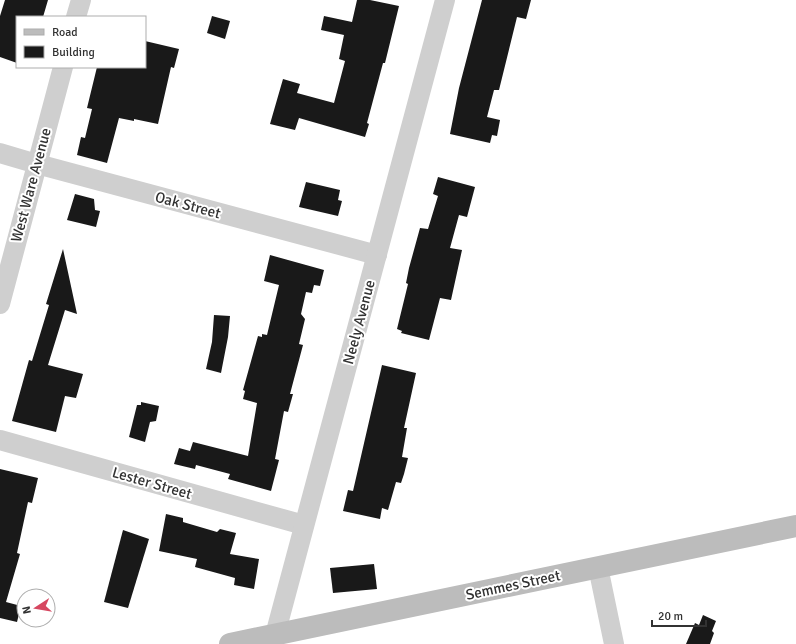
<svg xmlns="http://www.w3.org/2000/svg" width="796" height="644" font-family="Signika,sans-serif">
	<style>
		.building { fill: #191919 }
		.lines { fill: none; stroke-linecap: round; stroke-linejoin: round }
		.street { stroke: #cfcfcf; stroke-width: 20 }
		.secondary { stroke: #bcbcbc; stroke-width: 22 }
		.labels { text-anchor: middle; stroke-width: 4; stroke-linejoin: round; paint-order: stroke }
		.street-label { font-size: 15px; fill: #323232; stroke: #fff }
	</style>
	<rect width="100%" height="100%" fill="#fff"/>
	<g class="building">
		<path d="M5,0h43l-5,17h-26v46l-17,-6v-41z"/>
		<path d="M357,0h13l29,6 -14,57h-2l-16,60 2,1 -4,13 -66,-19 -4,12 -25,-6 13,-45 17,5 -3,9 37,10 11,-42 -6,-2 5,-24 -23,-5 3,-14 28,6z"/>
		<path d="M482,0h49l-5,19 -9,-2 -18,73h-5l-7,27 13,3 -3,16 -5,-1 -2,8 -40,-9 9,-46z"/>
		<path d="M212,16l18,5 -5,18 -18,-6z"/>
		<path d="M145,41l34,8 -5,19 -3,-1 -13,57 -24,-5v2l-15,-3 -12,45 -30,-8 4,-18 4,1 7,-29 -5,-1 10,-41h48z"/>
		<path d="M438,177l37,10 -8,30 -8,-2 -9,33 12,2 -11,50 -11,-2 -11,42 -28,-7 1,-2 -5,-2 11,-45 -2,-1 3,-15 11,-40 8,1 10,-33 -5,-2z"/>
		<path d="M306,182l34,8 -2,10 4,1 -4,15 -39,-9z"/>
		<path d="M75,194l19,5 1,11 5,1 -4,16 -29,-7z"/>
		<path d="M63,249l14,65 -12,-4 -17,55 35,9 -7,24 -11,-2 -9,36 -44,-11 17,-61 3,1 17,-56 -3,-1z"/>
		<path d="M270,255l54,15 -4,16 -6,-1 -2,8 -6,-1 -5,22 4,5 -6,25 4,1 -13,49h3l-5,18 -4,-1 -9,48 4,1 -8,31 -43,-12 2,-5 -34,-9 -1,4 -21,-5 5,-16 11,3 3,-9 55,14 9,-53 -14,-4 2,-8 -2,-1 15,-54 4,1v-3l5,1 12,-50 -15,-4z"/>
		<path d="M214,315l16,1 -2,21 -7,36 -15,-4 6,-27z"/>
		<path d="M382,365l34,8 -12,55h3l-5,29 6,1 -4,16 -3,9 -5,-1 -8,28 -6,-2 -2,11 -37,-8 5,-21 5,1z"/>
		<path d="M141,402l18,4 -3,15 -6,1 -5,20 -16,-5 8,-32h4z"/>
		<path d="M0,469l38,9 -6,25 -4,-1 -11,51 3,1 -14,48 15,4 -4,16 -17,-4z"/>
		<path d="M166,514l17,4v4l34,10 3,-3 16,4 -6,21 29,5 -5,30 -20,-4 1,-7 -40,-11 2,-8 -38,-8z"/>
		<path d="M123,530l26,9 -21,69 -24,-6z"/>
		<path d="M374,564l3,25 -44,4 -3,-25z"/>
		<path d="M703,615l13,6 -4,10 2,2 -4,11h-24l9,-21 4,2z"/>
	</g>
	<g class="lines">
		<g class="street">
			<path d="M76,17l5,-17"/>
			<path d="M0,153l37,11 340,91"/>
			<path d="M0,304l63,-237"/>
			<path d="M0,440l304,85"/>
			<path d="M598,567l16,77"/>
			<path d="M274,644l1,-9 170,-635"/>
		</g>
		<path class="secondary" d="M230,644l566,-118"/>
	</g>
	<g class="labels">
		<g class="street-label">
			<text transform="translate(31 185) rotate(-75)" y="5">West Ware Avenue</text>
			<text transform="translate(188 205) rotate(15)" y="5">Oak Street</text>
			<text transform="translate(359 322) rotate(-75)" y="5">Neely Avenue</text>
			<text transform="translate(152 483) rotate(16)" y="5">Lester Street</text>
			<text transform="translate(513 585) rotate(-12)" y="5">Semmes Street</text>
		</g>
	</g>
	<rect x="16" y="16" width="130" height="52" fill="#ffffff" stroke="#adadad"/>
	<rect x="24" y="29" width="20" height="6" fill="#bcbcbc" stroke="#adadad"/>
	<text x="52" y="36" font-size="12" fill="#323232">Road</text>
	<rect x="24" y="46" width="20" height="12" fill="#191919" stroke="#adadad"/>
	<text x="52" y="56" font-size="12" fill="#323232">Building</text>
	<g transform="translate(36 608) rotate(258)"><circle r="19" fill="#ffffff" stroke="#adadad"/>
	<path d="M0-3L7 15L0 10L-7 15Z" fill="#d64760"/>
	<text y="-6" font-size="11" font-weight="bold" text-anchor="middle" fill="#323232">N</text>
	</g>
	<path d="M652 620v6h54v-6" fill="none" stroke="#323232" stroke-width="2"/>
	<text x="658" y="620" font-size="12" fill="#323232" stroke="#ffffff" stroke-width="3" paint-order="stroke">20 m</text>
</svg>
